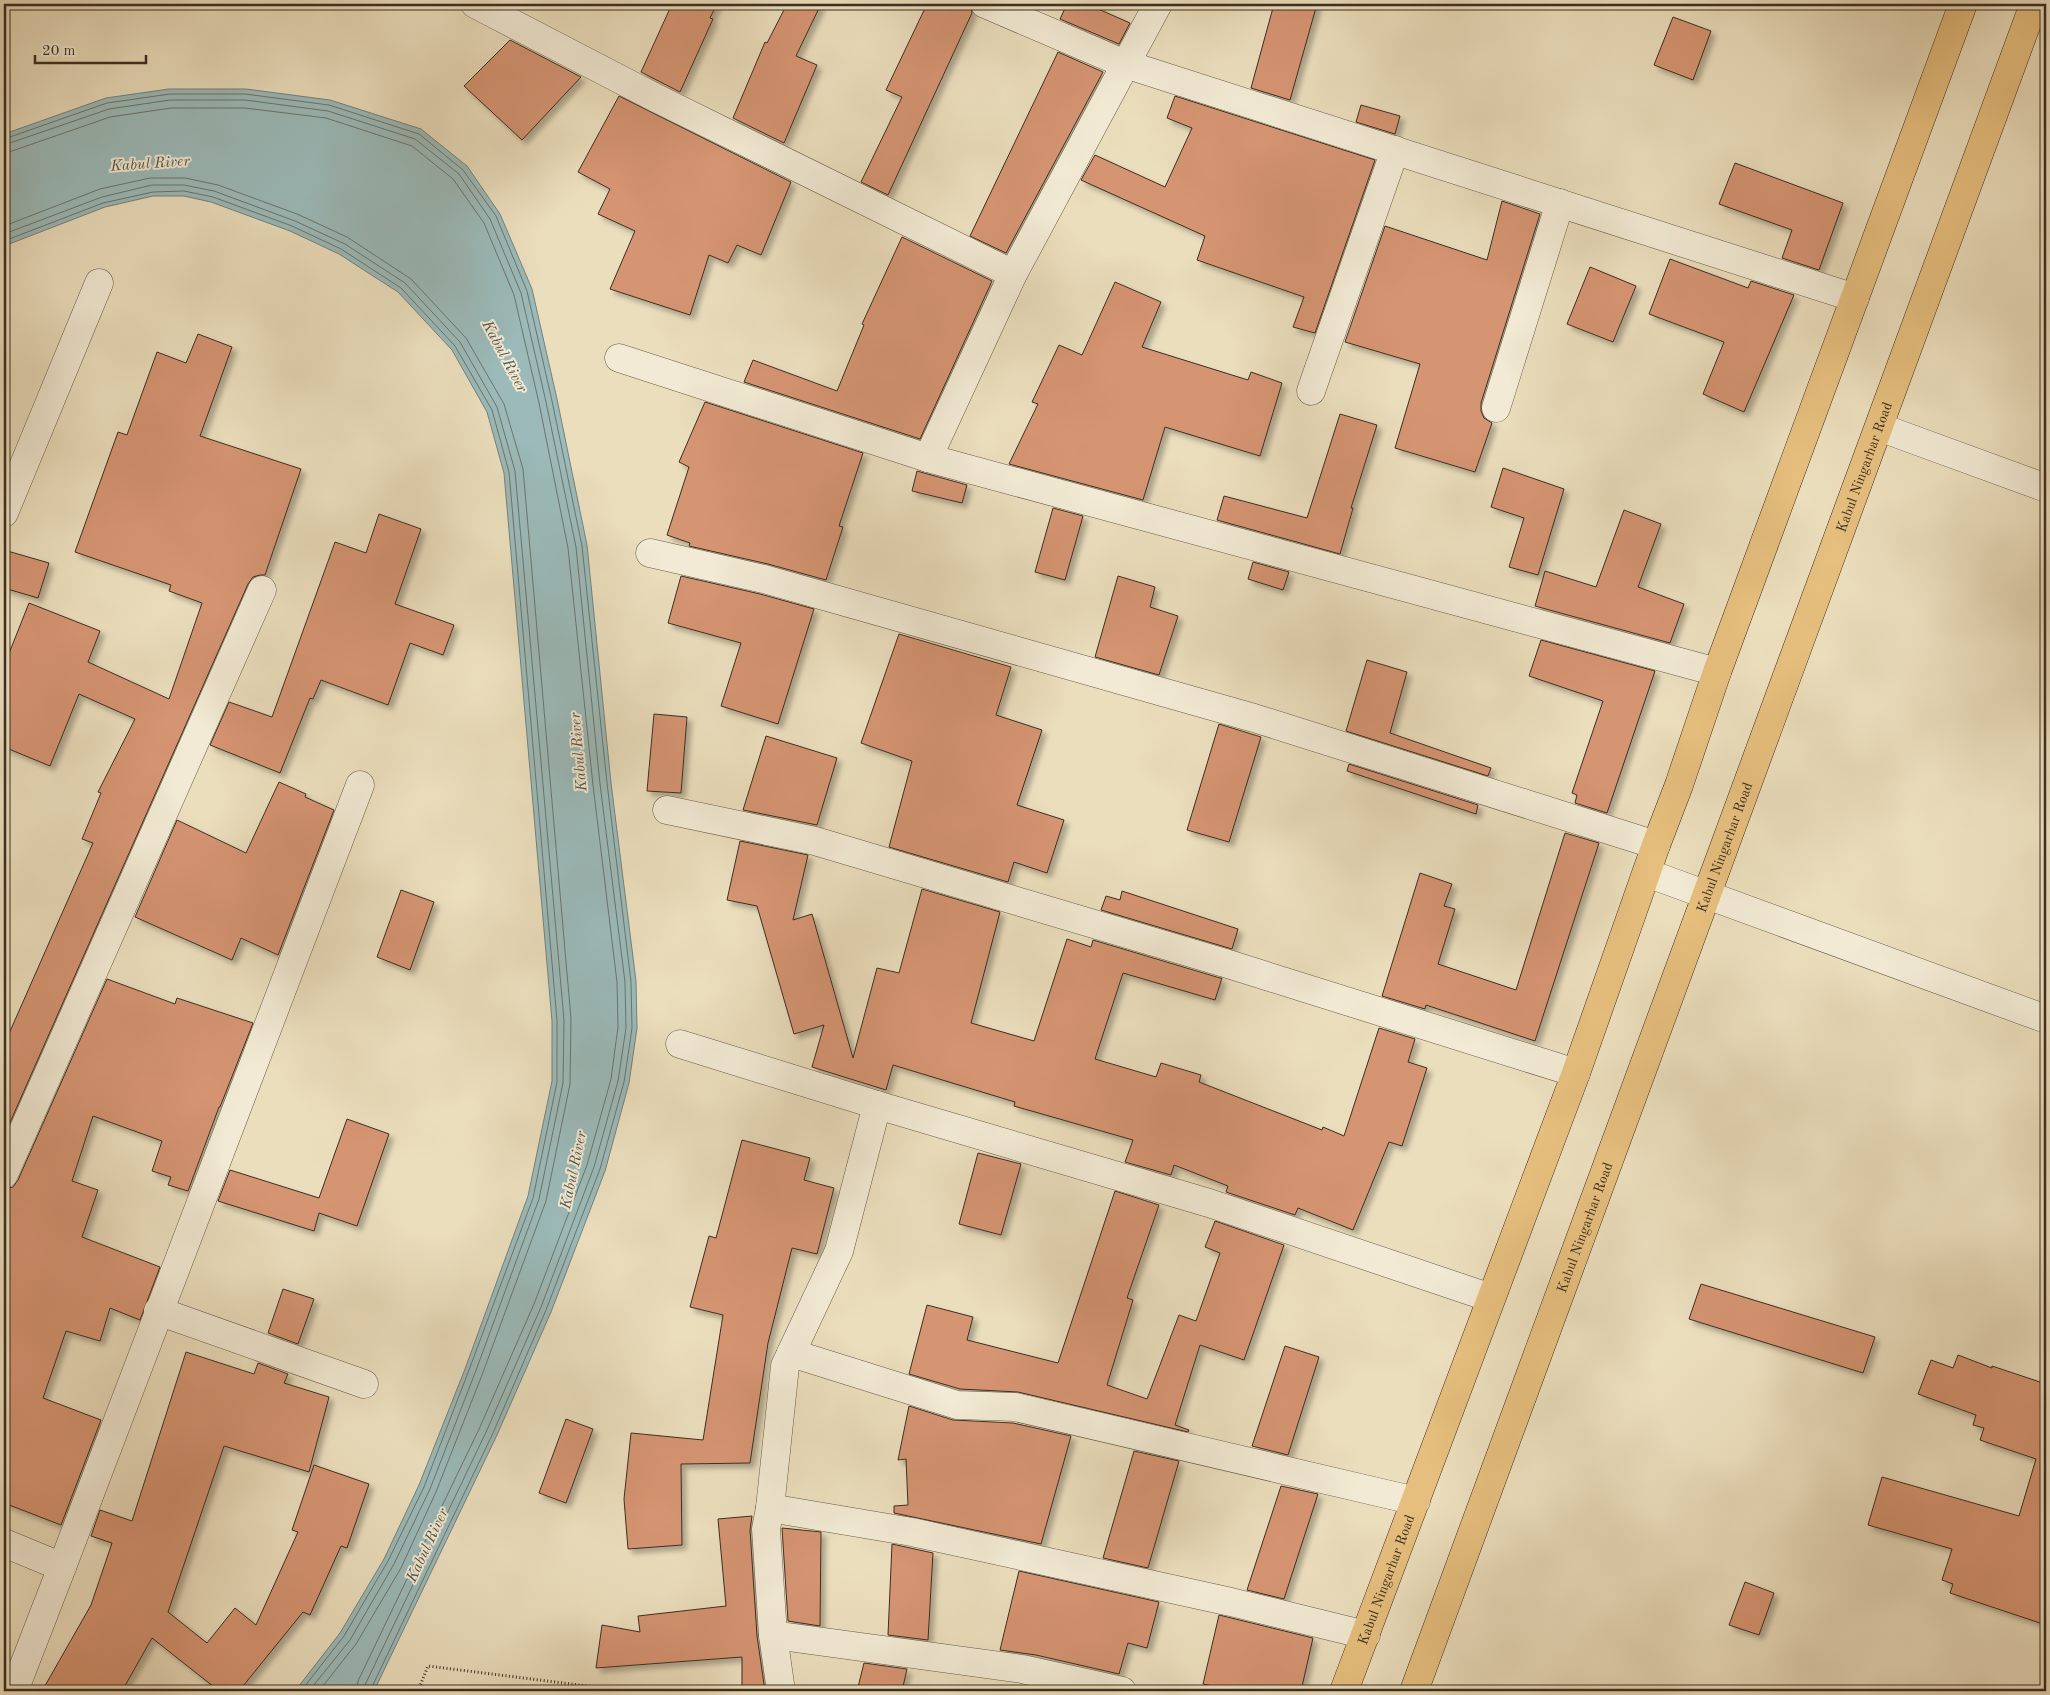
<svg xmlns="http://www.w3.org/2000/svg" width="2050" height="1695" font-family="'Old Standard TT',serif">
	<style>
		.water { fill: #9bbab9; stroke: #75827c }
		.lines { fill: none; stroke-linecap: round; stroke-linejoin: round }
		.shore { stroke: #6c746d; stroke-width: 1 }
		.building { fill: #d59472; stroke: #3c2e21; filter: url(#shadow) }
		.minor-casing { stroke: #685a48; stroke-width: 29 }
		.highway-casing { stroke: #3c2e21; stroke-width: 29 }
		.path { stroke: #3c2e21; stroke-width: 3; stroke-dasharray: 1 2.5; stroke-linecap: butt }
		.minor { stroke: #f2ead4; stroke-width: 28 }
		.highway { stroke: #e6bf7e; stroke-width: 28 }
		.labels { text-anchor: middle; stroke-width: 4; stroke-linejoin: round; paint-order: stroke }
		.street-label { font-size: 14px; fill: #3c2e21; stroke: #f2ead4 }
		.water-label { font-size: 15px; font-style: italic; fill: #545147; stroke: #f2ead4 }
	</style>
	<defs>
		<filter id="shadow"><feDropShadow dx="4.5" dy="4.5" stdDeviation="2.5" flood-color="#0004"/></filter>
	</defs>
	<rect width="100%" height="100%" fill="#ebdebd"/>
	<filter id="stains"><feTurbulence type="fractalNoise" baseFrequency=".004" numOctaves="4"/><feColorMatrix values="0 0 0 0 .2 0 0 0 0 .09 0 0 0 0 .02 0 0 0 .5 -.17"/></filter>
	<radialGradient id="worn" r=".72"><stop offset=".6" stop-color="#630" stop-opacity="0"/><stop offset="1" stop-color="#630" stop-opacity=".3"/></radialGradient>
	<path class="water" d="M169,89h77l84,11 91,29 46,37 33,48 32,75 25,110 30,146 24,238 25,198 1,47 -8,55 -24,88 -54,141 -54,123 -123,256h-79l45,-58 44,-74 35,-74 46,-116 63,-173 24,-115v-60l-48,-548 -17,-61 -35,-62 -54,-58 -59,-38 -49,-23 -79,-29 -27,-6h-31l-48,11 -101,39v-112l102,-36z"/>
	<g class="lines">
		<g class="shore">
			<path d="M4,139l103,-36 63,-9h75l84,11 90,29 44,36 33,46 31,75 25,110 30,145 25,237 24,199 1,46 -8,54 -24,87 -54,141 -53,123 -123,258"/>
			<path d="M4,145l105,-36 61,-9h75l83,11 87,28 44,35 31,45 31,74 25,109 30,145 24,237 25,198 1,46 -8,53 -24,86 -53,140 -54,123 -122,255 -1,6"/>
			<path d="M4,152l8,-1 98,-34 61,-9h74l81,10 86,28 41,33 31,44 30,72 25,108 29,145 25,237 24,197 1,45 -7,52 -24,86 -53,139 -54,123 -122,254 -1,10"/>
			<path d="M4,226l96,-37 50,-11h35l33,7 79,29 50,23 64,42 55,59 38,66 19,65 48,550 -1,65 -24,117 -64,174 -46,117 -35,76 -45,76 -37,47"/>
			<path d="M4,234l98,-37 50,-12h32l30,6 81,30 50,23 60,39 55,59 37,65 18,64 49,549 -1,63 -24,116 -64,174 -45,116 -36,75 -44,76 -41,51"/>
			<path d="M4,241l99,-38 50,-11 31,-1 29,6 79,29 49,23 60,39 54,58 37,64 17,62 48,548v62l-24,116 -64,172 -45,117 -36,74 -44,75 -43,55"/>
		</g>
	</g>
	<g class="building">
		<path d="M672,4h45l-7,14 3,1 -33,73 -39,-20z"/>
		<path d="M787,4h34l-25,52 21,9 -33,78 -51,-25 32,-76 2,1z"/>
		<path d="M927,4h43l2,9 -84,182 -27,-13 41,-85 -16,-7z"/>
		<path d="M1067,4h20l43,19 -11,21 -59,-25z"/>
		<path d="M1274,4h43l-27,96 -39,-12z"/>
		<path d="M1673,17l38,14 -18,49 -39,-15z"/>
		<path d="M510,40l71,37 -59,63 -58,-54z"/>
		<path d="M1058,52l45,20 -97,181 -36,-17z"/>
		<path d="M619,96l172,86 -30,73 -24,-10 -9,18 -19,-8 -19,60 -80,-26 25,-58 -37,-17 12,-25 -32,-17z"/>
		<path d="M1175,96l200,64 -60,173 -22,-6 11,-30 -107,-37 8,-24 -124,-56 14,-25 70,32 27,-59 -25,-10z"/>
		<path d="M1361,105l39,11 -5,18 -39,-12z"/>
		<path d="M1735,163l108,40 -24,67 -37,-12 10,-28 -73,-26z"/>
		<path d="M1502,201l38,13 -59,189v8l3,7 8,5 -17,49 -80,-24 25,-84 -75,-22 40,-116 102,34z"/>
		<path d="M902,237l90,44 -72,158 -176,-57 9,-22 84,31 27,-66 -2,-1z"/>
		<path d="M1670,259l78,29 3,-7 43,14 -50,117 -41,-18 21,-52 -75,-28z"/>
		<path d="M1590,267l46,19 -23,56 -46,-18z"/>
		<path d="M1115,282l46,20 -19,45 106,33 3,-8 31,11 -22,73 -95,-29 -22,73 -134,-36 29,-60 -6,-2 27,-57 23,10z"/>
		<path d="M198,334l34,13 -32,89 101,33 -36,106h-5l-7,2 -5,7 -244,552v-91l89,-202 -11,-4 19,-46 -3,-1 37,-73 -56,-25 -29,72 -46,-19v-81l25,-63 71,28 -12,31 81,37 33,-96 -33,-12 2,-6 -96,-33 43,-120 9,3 30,-83 29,11z"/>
		<path d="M705,402l158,51 -24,73 4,1 -17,53 -58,-16 -79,-18 1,-3 -23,-8 22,-68 -10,-5z"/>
		<path d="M1340,414l37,11 -26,83h2l-13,46 -123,-34 7,-24 83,22z"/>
		<path d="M1503,468l61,21 -26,86 -29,-8 15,-49 -33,-11z"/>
		<path d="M917,471l50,14 -5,18 -50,-12z"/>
		<path d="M1053,508l30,8 -18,64 -30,-8z"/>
		<path d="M1624,510l37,14 -23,63 46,17 -14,39 -135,-37 10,-35 51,16z"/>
		<path d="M379,514l42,15 -26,75 59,21 -11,30 -33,-12 -22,62 -67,-25 -8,19 -3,-1 -30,75 -70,-28 19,-43 43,15 63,-175 31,11z"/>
		<path d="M4,550l45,13 -11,35 -34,-10z"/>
		<path d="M1253,562l36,10 -6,18 -35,-11z"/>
		<path d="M681,576l79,18 54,15 -36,115 -57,-18 20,-63 -73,-20z"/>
		<path d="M1118,576l37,11 -5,20 28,9 -19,59 -64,-18z"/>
		<path d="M899,634l112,33 -15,48 46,15 -25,75 47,15 -17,53 -33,-11 -6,20 -119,-35 23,-86 -51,-18z"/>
		<path d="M1541,640l114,31 -48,142 -32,-10 2,-8 -5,-2 31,-92 -74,-25z"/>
		<path d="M1367,660l40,12 -17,61 101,35 -3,8 -142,-45z"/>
		<path d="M654,714l33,3 -6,76 -34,-2z"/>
		<path d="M1219,724l42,13 -32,105 -42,-12z"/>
		<path d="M766,736l71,22 -20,67 -74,-15z"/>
		<path d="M1349,764l129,41 -2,9 -129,-43z"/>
		<path d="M279,782l27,12 -1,3 29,13 -56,145 -37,-17 -9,22 -97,-43 42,-97 69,33z"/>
		<path d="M1565,833l34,10 -64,198 -109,-36 -1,4 -43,-13 38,-123 32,11 -8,22 11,3 -17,55 78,26z"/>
		<path d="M740,841l68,14 -15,65 19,-6 41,144 24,-90 22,5 23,-84 78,23 -29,111 63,18 33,-102 24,8 2,-7 127,38h2l-7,22 -92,-27 -28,86 61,18 5,-14 40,12 -2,7 123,48 1,-3 21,9 35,-108 36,11 -7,23 19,6 -25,78 -13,-4 -36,88 -55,-22 -3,7 -69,-23 2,-6 -54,-21 -3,10 -46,-13 8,-22 -119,-34 1,-4 -122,-37 -7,25 -74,-23 12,-42 -30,9 -37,-128 -30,-6z"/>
		<path d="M401,890l33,12 -24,68 -33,-13z"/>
		<path d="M1122,891l116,38 -6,20 -131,-39 5,-14 14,4z"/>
		<path d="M107,979l68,25 2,-6 76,25 -33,84h-1l-31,84 -20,-6 3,-8 -19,-6 10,-30 -69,-25 -21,65 26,9 -16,47 78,30 -20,53 -30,-12 -10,33 -34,-10 -23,67 58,22 -40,105 -57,-22v-314l9,-2 5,-7z"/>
		<path d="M347,1119l42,15 -32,92 -38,-13 -5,18 -96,-30 12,-31 89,28z"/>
		<path d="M742,1140l68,18 -6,22 30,8 -17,66 -25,-6 -24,95 -18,120 -69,1 1,81 -54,4 -4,-50 7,-66 72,7 20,-125 -33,-8 19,-71 7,2z"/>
		<path d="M978,1153l43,11 -20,71 -42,-11z"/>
		<path d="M1115,1191l44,14 -32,93 6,2 -26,85 40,14 32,-84 17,6 24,-68 -15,-6 10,-26 69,24 -40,115 -44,-15 -25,80 14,5 -1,2 -170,-40 -58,-3 -51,-15 18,-69 46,12 -6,23 91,23z"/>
		<path d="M1701,1284l174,53 -12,36 -174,-54z"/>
		<path d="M283,1289l31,10 -16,45 -30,-11z"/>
		<path d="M1285,1346l34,11 -31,98 -36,-9z"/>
		<path d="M186,1352l68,22 4,-11 30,11 -4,9 45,14 -20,75 -85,-26 -56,166 39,31 28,-35 21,17 42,-93 -6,-2 22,-65 55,19 -22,64 -6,-2 -31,69 -7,-3 -64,79h-20l-67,-53 -30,53h-80l49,-86 21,-62 -21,-7 9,-26 32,11z"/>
		<path d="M1958,1355l34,13v-2l54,18v241l-96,-32 3,-9 -11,-4 10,-31 -84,-24 14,-48 137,39 17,-57 -56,-19 4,-12 -11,-3 3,-10 -58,-21 13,-34 22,8z"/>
		<path d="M909,1406l44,14 60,3 58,13 -30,108 -147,-31v-7l14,-1 -2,-46 -8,1z"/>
		<path d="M566,1419l27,10 -27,74 -27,-10z"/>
		<path d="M1134,1451l45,10 -31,107 -45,-10z"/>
		<path d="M1281,1486l37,8 -34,105 -37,-9z"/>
		<path d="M752,1516l-2,14 7,106 8,55h-23v-34l-146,11 6,-43 38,7 -2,-16 88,-10 -8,-87z"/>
		<path d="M782,1528l39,4 -1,94 -32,-5z"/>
		<path d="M892,1544l41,9 -5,87 -40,-5z"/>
		<path d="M1019,1571l140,31 -12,46 -19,-5 -9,31 -83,-19 -36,-5z"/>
		<path d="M1745,1582l29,11 -15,42 -30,-10z"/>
		<path d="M1219,1615l94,23 -12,53h-65l-33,-7z"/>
		<path d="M864,1663l43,6 -5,22h-45z"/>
	</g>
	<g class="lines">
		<defs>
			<g id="minor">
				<path d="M475,4l181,94 357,176"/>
				<path d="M985,4l140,60 730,234"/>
				<path d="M619,358l309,100 789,214"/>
				<path d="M1311,391l84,-241"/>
				<path d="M1496,408l64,-205"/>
				<path d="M1879,427l167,61"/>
				<path d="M928,458l85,-184 145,-270"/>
				<path d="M4,513l95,-230"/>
				<path d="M650,553l114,26 490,139 402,127"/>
				<path d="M667,810l148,31 410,122 351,110"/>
				<path d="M1647,873l399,146"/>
				<path d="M680,1044l197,61 332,98 282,95"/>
				<path d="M4,1174l258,-584"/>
				<path d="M158,1311l206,73"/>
				<path d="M791,1353l166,52 58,2 401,94"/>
				<path d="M770,1508l142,24 319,70 135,33"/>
				<path d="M4,1543l58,24 298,-782"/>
				<path d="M773,1635l249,34 100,22"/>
				<path d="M14,1691l48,-124"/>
				<path d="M781,1691l-8,-56 -7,-106 4,-21 15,-142 54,-115 38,-146"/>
			</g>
			<g id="highway">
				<path id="s1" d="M1344,1691l232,-618 80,-228 23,-60 38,-113 246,-668"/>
				<path id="s2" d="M1414,1691l620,-1687"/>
			</g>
		</defs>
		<use href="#minor" class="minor-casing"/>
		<use href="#highway" class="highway-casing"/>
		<path class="path" d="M418,1691l10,-25 199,25"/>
		<use href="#minor" class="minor"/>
		<use href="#highway" class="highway"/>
	</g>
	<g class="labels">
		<g class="street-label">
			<text dy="5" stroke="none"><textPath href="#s2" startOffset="1304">Kabul Ningarhar Road</textPath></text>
			<text dy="5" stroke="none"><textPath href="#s2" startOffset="899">Kabul Ningarhar Road</textPath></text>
			<text dy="5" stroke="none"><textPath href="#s2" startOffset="494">Kabul Ningarhar Road</textPath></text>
			<text dy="5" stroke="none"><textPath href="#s1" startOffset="119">Kabul Ningarhar Road</textPath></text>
		</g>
		<g class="water-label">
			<text transform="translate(150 163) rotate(-4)" y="5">Kabul River</text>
			<text transform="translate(505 356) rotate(62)" y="5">Kabul River</text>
			<text transform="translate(578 752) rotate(-95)" y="5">Kabul River</text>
			<text transform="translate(573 1170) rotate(-78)" y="5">Kabul River</text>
			<text transform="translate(427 1545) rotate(-65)" y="5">Kabul River</text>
		</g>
	</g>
	<rect width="2050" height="1695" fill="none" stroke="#ebdebd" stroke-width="20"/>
	<rect x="5" y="5" width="2040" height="1685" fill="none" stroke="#3c2e21" stroke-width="2.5"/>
	<rect x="10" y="10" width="2030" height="1675" fill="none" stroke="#3c2e21"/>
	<path d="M35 55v8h111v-8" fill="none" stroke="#3c2e21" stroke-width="2.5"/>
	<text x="42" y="55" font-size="15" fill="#3c2e21" stroke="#f2ead4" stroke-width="4" paint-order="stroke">20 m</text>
	<rect width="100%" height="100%" filter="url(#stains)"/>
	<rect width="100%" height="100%" fill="url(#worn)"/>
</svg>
